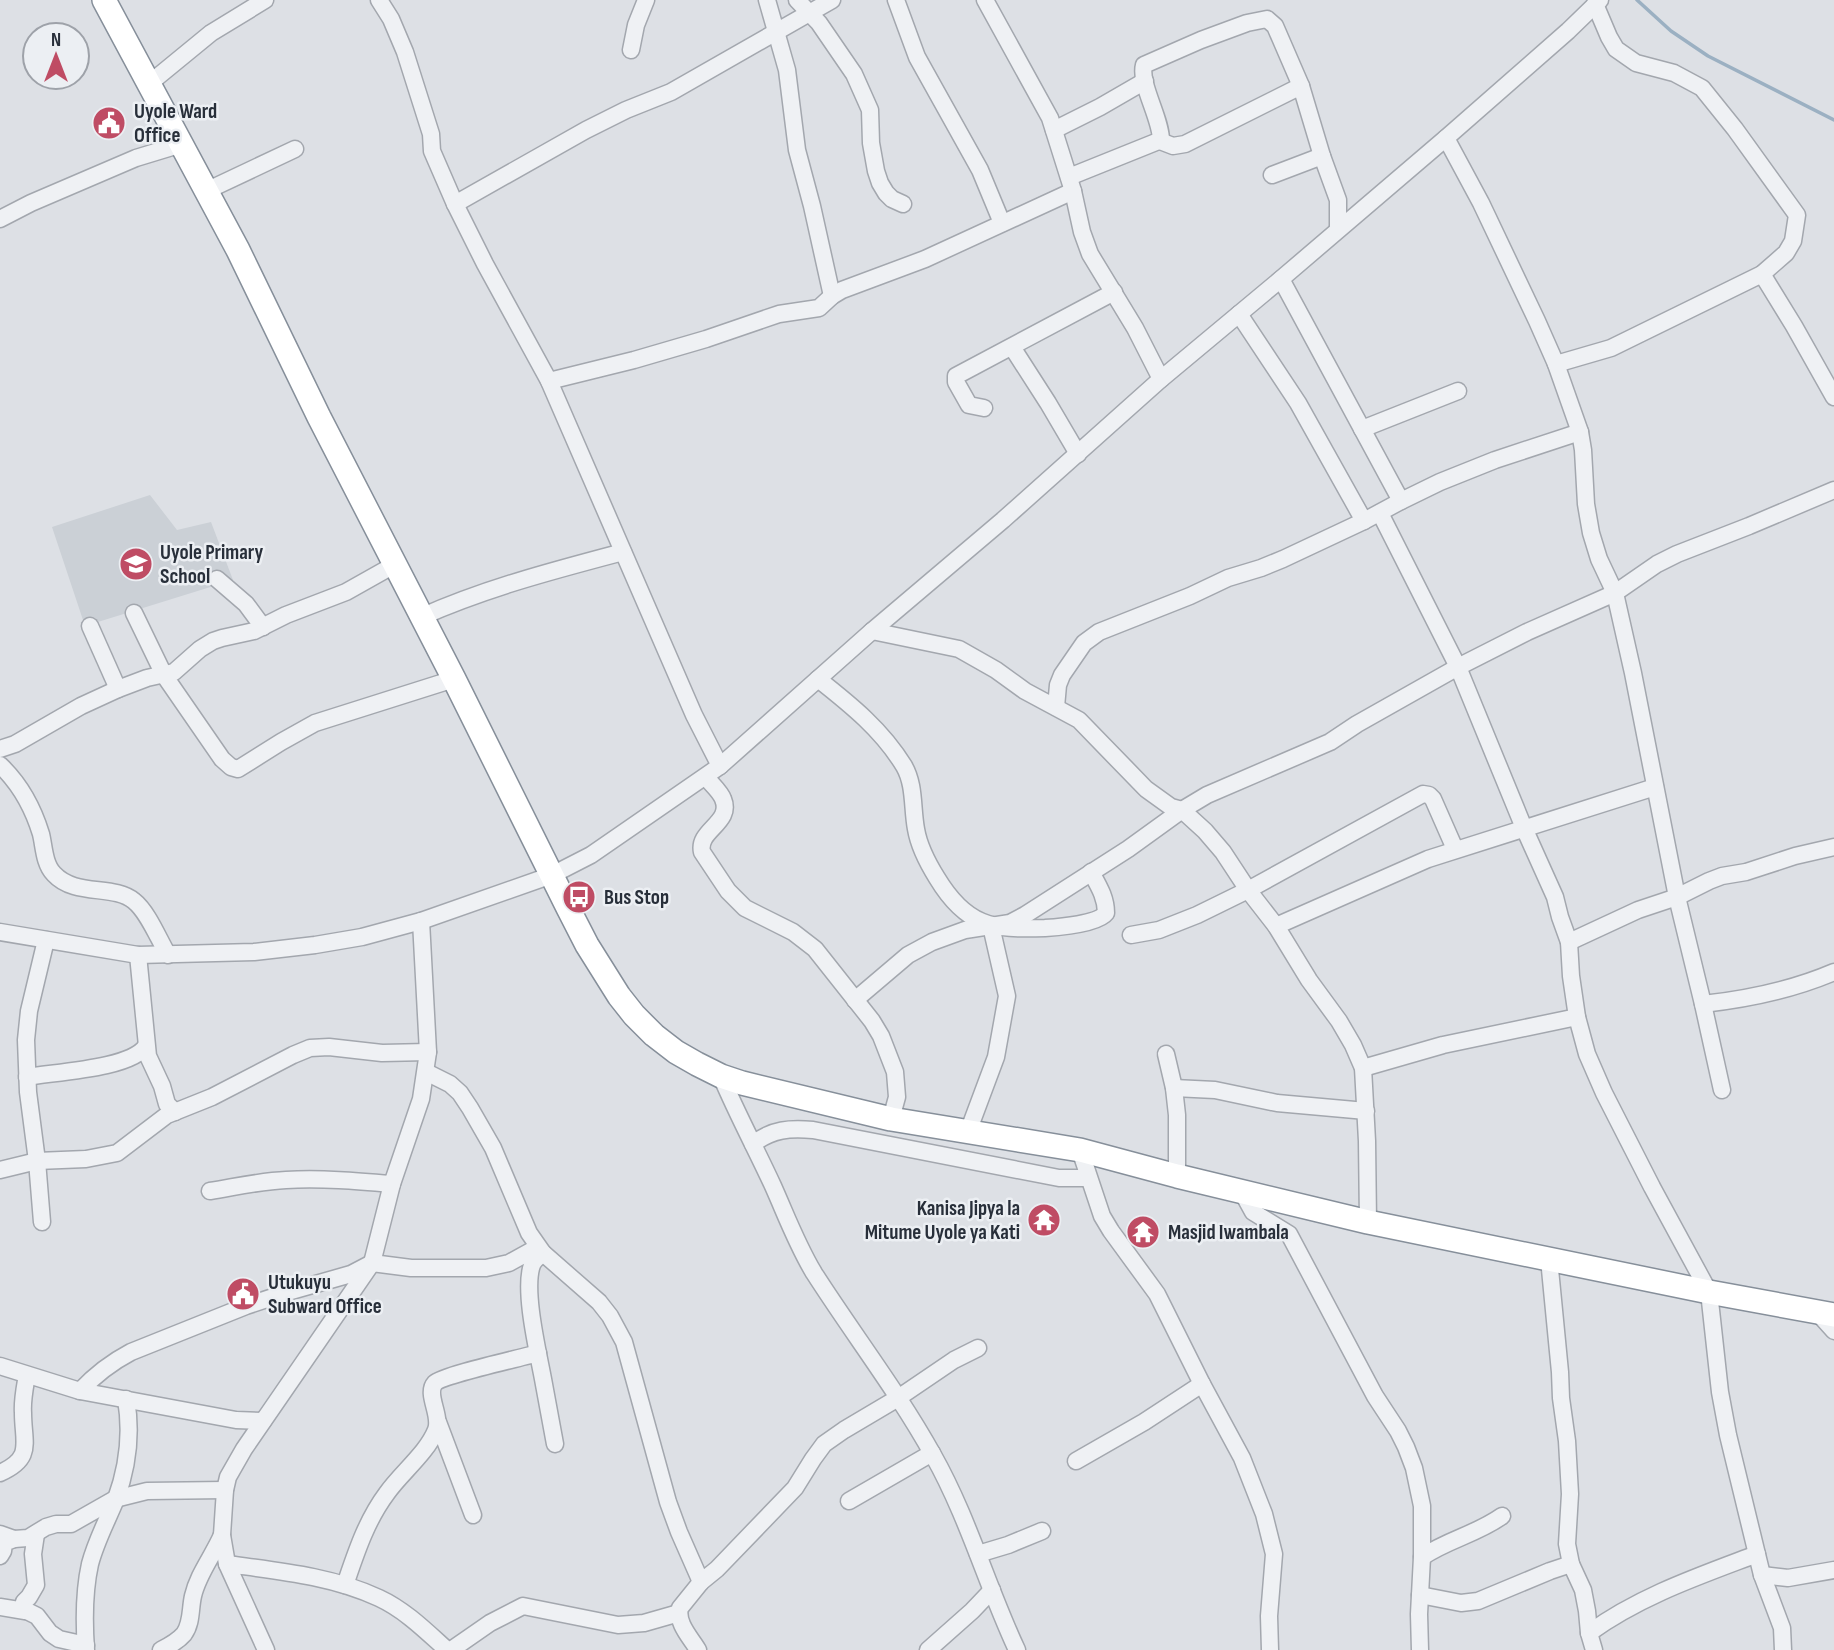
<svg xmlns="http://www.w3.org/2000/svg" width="1834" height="1650" font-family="'Sofia Sans Condensed',sans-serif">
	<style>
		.built { fill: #cbd0d6 }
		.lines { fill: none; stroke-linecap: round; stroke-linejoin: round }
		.stream { stroke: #9bb0c2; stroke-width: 3.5 }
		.minor-casing { stroke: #a3a7ae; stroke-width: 19 }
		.highway-casing { stroke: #868f9a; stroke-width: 26 }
		.minor { stroke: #eff1f4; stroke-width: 16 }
		.highway { stroke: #fff; stroke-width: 23 }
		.labels { text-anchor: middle; stroke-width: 5; stroke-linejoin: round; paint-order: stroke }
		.poi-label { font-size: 21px; font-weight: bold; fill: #282f3a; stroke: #eceff3; text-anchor: start }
	</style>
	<rect width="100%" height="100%" fill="#dde0e5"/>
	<path class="built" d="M150,495l27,35 34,-8 22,58 -148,46 -33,-99z"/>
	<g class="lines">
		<path class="stream" d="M1637,0l34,31 37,25 126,64"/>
		<defs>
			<g id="minor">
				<path d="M379,0l12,19 14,33 26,82 1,17 23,53 30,60 64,117 145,334 26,51"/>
				<path d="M767,0l20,70 10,80 15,56 20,90"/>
				<path d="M797,0l22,23 35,51 16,36 1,33 5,28 4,12 6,10 6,6 11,5"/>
				<path d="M896,0l21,57 63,113 22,53"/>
				<path d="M985,0l65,118 23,73 9,41 8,22 45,74 26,51"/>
				<path d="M631,50l5,-25 10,-25"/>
				<path d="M150,83l61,-50 54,-33"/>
				<path d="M1054,130l46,-23 45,-26"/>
				<path d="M1446,138l35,65 56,118 19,43 24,68 3,18 3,54 5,29 8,26 16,34 18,80 44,224 26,107 19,86"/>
				<path d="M1160,141l13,5 12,-2 116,-58"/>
				<path d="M1272,175l50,-19"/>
				<path d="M1069,177l92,-37c0,-22 -22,-56 -17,-75l57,-25 46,-17 20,-4 8,7 26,60 21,70 16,44v29"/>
				<path d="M206,191l89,-42"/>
				<path d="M455,204l131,-74 40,-20 45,-18 161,-92"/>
				<path d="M0,219l31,-16 105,-45 46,-14"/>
				<path d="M1762,274l32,52 40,71"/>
				<path d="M1281,279l120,222"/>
				<path d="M1239,314l59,89 66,118"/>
				<path d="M1012,347l36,56 30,51"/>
				<path d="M1556,364l55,-16 151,-74 24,-21 7,-12 4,-26 -62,-86 -33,-41 -28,-15 -38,-10 -20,-14 -7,-12 -14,-33"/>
				<path d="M549,381l85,-21 72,-21 73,-25 40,-6 13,-12 10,-6 83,-31 148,-68"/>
				<path d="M984,408l-15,-3 -13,-23v-6l158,-84"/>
				<path d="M1362,429l96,-38"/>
				<path d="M1380,513l78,154 66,161 31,69 5,20 9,25 2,34 6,41 10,37 17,39 48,94 57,105 11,100 8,43 34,140 20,53 1,22"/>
				<path d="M217,579l29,25 17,23"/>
				<path d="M134,613l30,62 58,84 9,8 7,2 43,-27 34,-19 139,-44"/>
				<path d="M421,617c65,-29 134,-47 202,-65"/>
				<path d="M90,626l28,63"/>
				<path d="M872,631l87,18 37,21 29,21 54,29 67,69 25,18 11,3 23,21 18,21 25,38 28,36 33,54 30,41 14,24 10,23 4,73 1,81"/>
				<path d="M818,679c33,26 64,51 86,87 11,19 8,42 12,63 3,18 11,33 21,49 29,48 55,52 108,50 15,-1 53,-4 61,-15 0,-16 -8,-28 -15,-41"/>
				<path d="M1056,707l2,-22 4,-10 22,-32 15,-11 91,-36 38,-18 33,-10 22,-9 81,-38 37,-20 39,-19 55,-22 85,-28"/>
				<path d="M0,749l15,-5 66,-38 37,-17 29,-11 27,-6 26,-23 13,-8 9,-3 32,-7 32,-16 60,-23 48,-27"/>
				<path d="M0,765c19,18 33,43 41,69 3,12 3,30 13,40 21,23 60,10 80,27 14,11 25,39 34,54"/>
				<path d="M706,777c5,7 14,14 17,22 10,24 -26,31 -21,53l26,39 17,17 48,24 22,17 57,72 9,15 14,36 2,25 -6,22"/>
				<path d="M1276,926l152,-67 227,-72"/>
				<path d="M0,932l138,23 116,-3 61,-7 47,-8 59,-16 131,-46 39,-20 129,-89 152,-135 131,-111 158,-141 120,-100 165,-141 122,-107 32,-31"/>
				<path d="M1131,935l28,-5 38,-15 51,-25 175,-96 6,1 4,4 22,50"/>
				<path d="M1569,942l69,-32 39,-13 32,-16 13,-5 24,-4 49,-16 39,-9"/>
				<path d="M138,955l10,101 14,30 5,18 8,8"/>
				<path d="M855,1000l53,-45 24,-13 33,-12 45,-7 15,-8 103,-66 54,-39 25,-15 123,-53 27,-18 101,-57 69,-35 88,-39 42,-29 20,-10 72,-28 85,-36"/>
				<path d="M1703,1004c45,-5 89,-14 131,-32"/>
				<path d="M1166,1054l8,34 3,27v61"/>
				<path d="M1363,1068l80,-23 134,-28"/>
				<path d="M426,1072l24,12 10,9 10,15 23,40 36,85 14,20 56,49 11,14 14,26 44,160 11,30 22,50"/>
				<path d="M721,1076c16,38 35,73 52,110 13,29 24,59 41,87 39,61 84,119 119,182 35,62 54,131 84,195"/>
				<path d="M27,1077c27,-5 104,-8 119,-31"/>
				<path d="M1174,1088l41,2 62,13 89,8"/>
				<path d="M968,1132l28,-75 11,-61 -16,-70"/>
				<path d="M753,1144c19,-15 37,-16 60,-14l246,48h29"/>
				<path d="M1080,1150l22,66 9,15 46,63 45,90 40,74 22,56 10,40 -5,62 1,34"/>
				<path d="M0,1170l37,-9 49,-2 31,-6 50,-38 45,-18 81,-42 17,-7 19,-1 53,6 46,-1"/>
				<path d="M210,1191c25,-4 51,-10 76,-11 35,-2 71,1 106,4"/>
				<path d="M1242,1192l11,20 36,22 86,162 23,35 8,16 8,21 8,38v51l-3,57 1,36"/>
				<path d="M42,1222l-5,-61 -9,-69 -2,-52 3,-29 17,-71"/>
				<path d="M543,1253c-5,4 -9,7 -11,12 -9,25 6,87 11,114 4,22 8,43 12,65"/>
				<path d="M1549,1259l11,113 1,26 6,43 3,53 -3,50 4,20 12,26 4,21 2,22 5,17"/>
				<path d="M1816,1311l18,20"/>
				<path d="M0,1366l80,25 156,29 27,1"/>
				<path d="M80,1391c15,-16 32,-29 51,-39l115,-46 45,-15 60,-17 21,-11 39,5h75l23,-5 29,-16"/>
				<path d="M438,1422l35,93"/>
				<path d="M1076,1461l68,-39 58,-38"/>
				<path d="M0,1473c34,-15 23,-30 23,-60 -1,-13 2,-26 4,-38"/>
				<path d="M849,1501l83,-48"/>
				<path d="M0,1534l14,5 14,-1 18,-11 10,-3h15l44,-25 32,-8 78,-1"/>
				<path d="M36,1534l-3,20 3,31 -7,12 -5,5 -1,7 14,7 13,17 9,6 27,6"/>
				<path d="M978,1554l30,-9 34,-14"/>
				<path d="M0,1556l3,-5 1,-8 10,-4"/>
				<path d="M1422,1557c27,-18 55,-23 80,-41"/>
				<path d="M227,1564c51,7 105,12 152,34 26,12 47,33 68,52"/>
				<path d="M1762,1575l26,3 46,-8"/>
				<path d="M345,1585c11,-32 21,-64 42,-92 14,-20 40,-40 49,-63 6,-15 -11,-36 -1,-47 8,-8 86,-25 103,-30"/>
				<path d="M1420,1595l41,8 17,-2 72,-30 21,-7"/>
				<path d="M0,1607l25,4"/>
				<path d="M1589,1633c51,-37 110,-57 168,-79"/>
				<path d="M86,1650c-2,-28 -2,-59 4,-86 6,-23 17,-43 26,-65 12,-33 16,-65 10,-100"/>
				<path d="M161,1650c8,-4 17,-9 23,-16 8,-11 6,-25 9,-38 5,-22 20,-40 29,-61"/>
				<path d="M266,1650l-39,-86 -5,-29 3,-45 3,-13 16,-28 128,-186 20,-79 29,-85 7,-47 -7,-131"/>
				<path d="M451,1650l39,-27 33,-17 95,19 26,-2 35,-10"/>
				<path d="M698,1650c-7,-12 -22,-27 -18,-42l21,-26 16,-13 78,-81 18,-29 11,-15 20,-14 54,-32 56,-38 24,-12"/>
				<path d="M928,1650l44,-39 20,-21"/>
			</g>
			<path id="highway" d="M104,0l134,250 81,167 135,262 114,229 19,37 32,51 15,19 20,20 22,17 21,12 24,12 21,7 149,36 189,31 97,26 191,46 341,70 125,23"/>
		</defs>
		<use href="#minor" class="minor-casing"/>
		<use href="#highway" class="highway-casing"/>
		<use href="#minor" class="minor"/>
		<use href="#highway" class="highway"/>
	</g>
	<defs>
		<symbol id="civic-disc" viewBox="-11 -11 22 22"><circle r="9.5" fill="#bf4c64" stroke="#eceff3"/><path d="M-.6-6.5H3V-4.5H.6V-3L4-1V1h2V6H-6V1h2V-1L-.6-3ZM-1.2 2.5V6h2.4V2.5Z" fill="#fff"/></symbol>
		<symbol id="school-disc" viewBox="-11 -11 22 22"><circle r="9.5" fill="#bf4c64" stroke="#eceff3"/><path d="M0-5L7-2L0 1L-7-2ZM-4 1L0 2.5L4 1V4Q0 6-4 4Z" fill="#fff"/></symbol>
		<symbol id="bus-disc" viewBox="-11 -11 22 22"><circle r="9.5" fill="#bf4c64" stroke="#eceff3"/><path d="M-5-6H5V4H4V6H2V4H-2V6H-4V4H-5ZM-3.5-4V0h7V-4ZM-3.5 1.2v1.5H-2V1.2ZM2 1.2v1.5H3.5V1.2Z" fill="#fff"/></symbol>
		<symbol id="temple-disc" viewBox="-11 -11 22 22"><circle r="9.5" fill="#bf4c64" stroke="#eceff3"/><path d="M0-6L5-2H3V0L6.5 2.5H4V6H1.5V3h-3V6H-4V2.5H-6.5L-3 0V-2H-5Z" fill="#fff"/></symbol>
	</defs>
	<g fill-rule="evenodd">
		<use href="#civic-disc" x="90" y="104" width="38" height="38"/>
		<use href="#school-disc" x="117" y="545" width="38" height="38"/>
		<use href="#bus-disc" x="560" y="878" width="38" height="38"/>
		<use href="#temple-disc" x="1025" y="1201" width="38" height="38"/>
		<use href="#temple-disc" x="1124" y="1213" width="38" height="38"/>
		<use href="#civic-disc" x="224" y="1275" width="38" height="38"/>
	</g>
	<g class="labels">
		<g class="poi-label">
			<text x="134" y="118">Uyole Ward<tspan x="134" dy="24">Office</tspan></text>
			<text x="160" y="559">Uyole Primary<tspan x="160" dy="24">School</tspan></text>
			<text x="604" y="904">Bus Stop</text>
			<text x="1020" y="1215" text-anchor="end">Kanisa Jipya la<tspan x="1020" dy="24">Mitume Uyole ya Kati</tspan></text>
			<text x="1168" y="1239">Masjid Iwambala</text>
			<text x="268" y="1289">Utukuyu<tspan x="268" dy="24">Subward Office</tspan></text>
		</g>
	</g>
	<g transform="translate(56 56)"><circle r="33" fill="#eceff3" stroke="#9ea2a9" stroke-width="2"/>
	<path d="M0-5L12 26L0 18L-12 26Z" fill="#bf4c64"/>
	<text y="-10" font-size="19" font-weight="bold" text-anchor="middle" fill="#282f3a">N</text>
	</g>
</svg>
